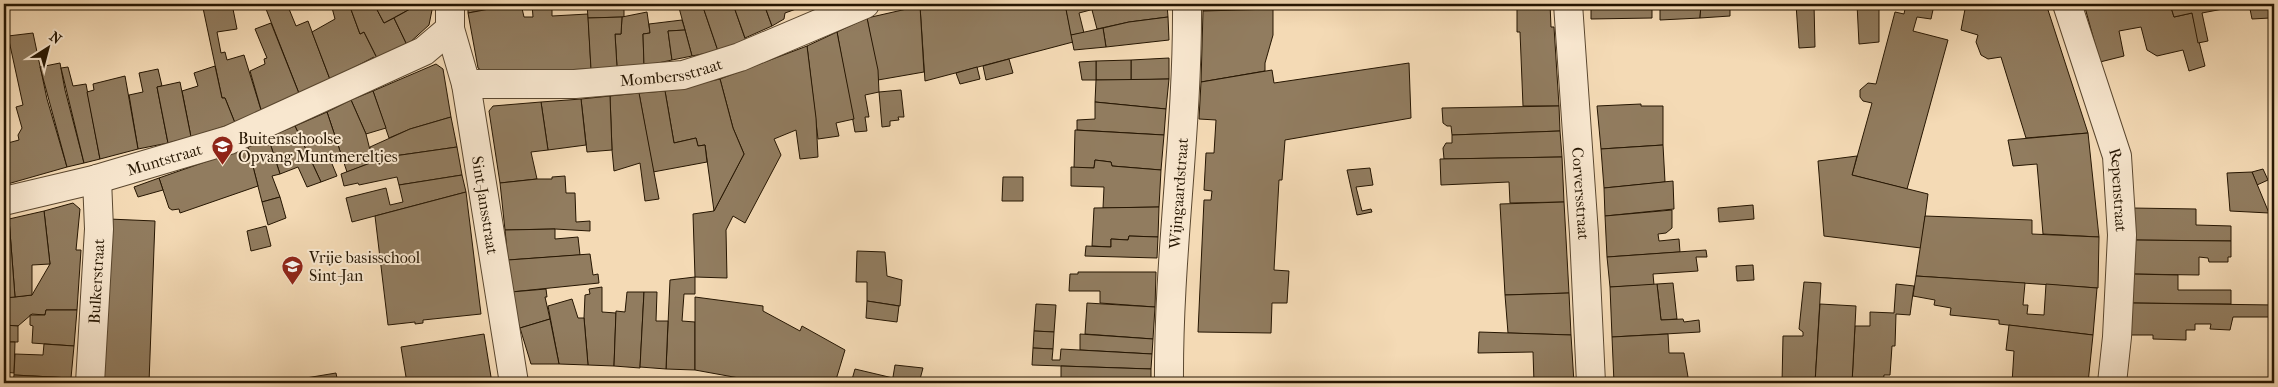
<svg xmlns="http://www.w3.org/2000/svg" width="2278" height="387" font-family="'IM FELL French Canon',serif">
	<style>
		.building { fill: #917c5f; stroke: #261602 }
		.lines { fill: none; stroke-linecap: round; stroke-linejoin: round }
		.minor-casing { stroke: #5a472f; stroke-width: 30 }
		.minor { stroke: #f8e7cf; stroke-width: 28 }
		.labels { text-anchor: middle; stroke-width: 4; stroke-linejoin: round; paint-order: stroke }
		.street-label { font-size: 16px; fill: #261602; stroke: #f8e7cf }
		.poi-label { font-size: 16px; fill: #261602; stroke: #f8e7cf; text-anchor: start }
	</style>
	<rect width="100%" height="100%" fill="#f4dab5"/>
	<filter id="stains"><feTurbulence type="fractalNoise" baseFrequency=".004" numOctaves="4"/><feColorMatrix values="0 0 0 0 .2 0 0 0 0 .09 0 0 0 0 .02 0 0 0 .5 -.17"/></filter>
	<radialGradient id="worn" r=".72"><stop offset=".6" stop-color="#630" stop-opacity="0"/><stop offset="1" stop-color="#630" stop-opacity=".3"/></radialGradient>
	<g class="building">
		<rect x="6" y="4" width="24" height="3"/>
		<path d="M30,4h33v1l-33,3z"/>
		<path d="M226,4h6l5,25 -20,3 4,21 4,-1 2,8 17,-5 18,58 -27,10 -10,-25h-3l-19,-90z"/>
		<path d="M283,4h4l9,22 12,-5 23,61 -31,14 -34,-87z"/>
		<path d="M331,4h18l11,30 4,-2 13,26 -2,1 -1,-2 -25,13 1,2 -19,10 -19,-50 23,-13z"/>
		<path d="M349,4h25l10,19 10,-5 13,27 -30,13 -13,-26 -4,2z"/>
		<path d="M374,4h59l-21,4 -28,15z"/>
		<path d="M468,4h48l-48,9z"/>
		<path d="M516,4h5l3,13h9l-1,-13h20v12l36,-2 3,55 -107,3 -6,-4 -10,-55z"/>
		<path d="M587,4h37v13l-36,1z"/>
		<path d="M678,4h24l16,47 -26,5z"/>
		<path d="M702,4h31l13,37 -28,10z"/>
		<path d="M733,4h31l8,22 -27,12z"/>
		<path d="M764,4h46l-25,9 -1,6 -12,7z"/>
		<path d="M928,4h137l8,38 -148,39 -5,-75z"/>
		<path d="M1065,4h33v4l-19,5 5,20 -13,2z"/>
		<path d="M1098,4h69l1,13 -39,5 -32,7 -5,-19 6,-2z"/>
		<path d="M1203,4h70v5l-70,2z"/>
		<path d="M1546,4h4l1,23h3l5,79h-36l-3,-74h-3v-24h29z"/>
		<path d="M1657,4h44l-1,14 -40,2v-12h-3z"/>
		<path d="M1701,4h29v12l-30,2z"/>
		<path d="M1796,4h18l1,43 -16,1z"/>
		<path d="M1857,4h22v38l-20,2z"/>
		<path d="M1906,4l28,1 -3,14 -14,-2 -4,14 35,9 -41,149 -55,-14 20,-72 -9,-2 -3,-4v-7l8,-7 8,1 19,-72 9,2z"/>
		<path d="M1966,4l84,1 -2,5 40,123 -62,5 -25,-81 -13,2 -7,-4 -5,-13 2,-7 -17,-5z"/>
		<path d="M2084,4h86l4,13 18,-4 13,53 -16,5 -6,-21 -26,6 -10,-6 -6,-23 -22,4 5,25 -24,6z"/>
		<path d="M2170,4h79l-47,9 6,28 -10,2 -6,-30 -18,4z"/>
		<path d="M2249,4h25v23l-4,-9 -18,1z"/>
		<path d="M433,5l-4,20 -22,20 -13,-27 18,-10z"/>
		<path d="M920,6l4,66 -46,8 -11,-62z"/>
		<path d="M1652,7v11l-61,1v-11z"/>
		<path d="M1273,9v26l-8,28v8l-64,11 2,-71z"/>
		<path d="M647,12l3,21 -7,1 1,32 -27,1 -2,-33h6l1,-17z"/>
		<path d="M622,17l-1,17h-6l2,33 -26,2 -3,-51z"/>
		<path d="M1168,17l1,23 -63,7 -3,-19 26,-6z"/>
		<path d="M867,18l11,52 1,22 -14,3 4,22h-4l2,14 -12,1 -18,-100z"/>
		<path d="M682,20l3,10 -17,1 4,29 -28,6 -1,-32 7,-1 -1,-9z"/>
		<path d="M271,23l29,73 -38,17 -12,-42 15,-7 -1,-5 3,-1 -12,-29z"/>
		<path d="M1103,28l3,19 -32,3 -3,-15z"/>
		<path d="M685,30l7,26 -20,4 -4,-29z"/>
		<path d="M837,32l17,87 -18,4 3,13 -21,3 -11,-93z"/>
		<path d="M33,33l14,66 20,68 -63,18v-41l15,-4 -1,-5 4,-7 -6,-21 7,-2 -15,-69z"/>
		<path d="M807,46l9,72 2,39 -18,2 -4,-29 -22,9 7,16 -36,68 -12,-7 -7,14 1,48 -32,-1 -2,-63 21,-3 30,-57 -11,-26 -13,-49z"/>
		<path d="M1169,58v21l-38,1v-20z"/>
		<path d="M1009,59l4,14 -27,7 -3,-14z"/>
		<path d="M1131,60v20h-35v-19z"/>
		<path d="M1096,61v19h-14l-3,-18z"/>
		<path d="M60,63l5,27 19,73 -17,4 -27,-100z"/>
		<path d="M1409,63l2,55 -126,22 -3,40h-3l-5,90 15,1 -2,32h-15l-1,30 -73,-1 6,-132h7l1,-9 -8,-1 2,-37h8l2,-33 -17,-1 2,-37 71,-12 2,13z"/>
		<path d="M436,64l7,5 8,48 -41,12 -21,9 -16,-47z"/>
		<path d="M215,66l7,32h3l10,25 -44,14 -9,-46 16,-5 -4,-13z"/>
		<path d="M68,67l5,19 13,-2 14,75 -16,4 -23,-95z"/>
		<path d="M977,67l3,12 -20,5 -4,-11z"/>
		<path d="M158,69l4,17 -5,1 11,56 -30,6 -9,-54 14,-3 -4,-19z"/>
		<path d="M125,76l13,73 -38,10 -13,-67 7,-2 -1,-6z"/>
		<path d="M720,79l13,49 11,26 -30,57 -9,-66 -7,1 -2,-8 -22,5 -9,-52z"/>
		<path d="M1169,79l-3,30 -71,-7 1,-22z"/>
		<path d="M180,82l11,55 -23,6 -11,-56z"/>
		<path d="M901,90l3,27h-6l1,3 -9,1v5l-8,1 -3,-35z"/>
		<path d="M373,91l13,37 -20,6 -15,-34z"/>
		<path d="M665,91l9,52 22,-5 2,8 7,-1 2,17 -54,10 -14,-79z"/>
		<path d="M639,93l20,106 -14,2 -5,-38 -26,8 -2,-21 -2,-54z"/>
		<path d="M610,96l2,54 -25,2 -6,-53z"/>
		<path d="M581,99l5,46 -38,5 -7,-48z"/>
		<path d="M351,100l15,34 7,28 -26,10 -20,-60z"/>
		<path d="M541,102l7,48 -17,2 6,27 -37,4 -11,-72 4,-5z"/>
		<path d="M1095,102l71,7 -2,26 -87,-5v-10l18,-1z"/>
		<path d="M1641,104v2h22v39l-62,4 -4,-43z"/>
		<path d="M1559,106l1,25 -108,4 -1,-9h-4l-4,-3 -1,-15z"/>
		<path d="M327,112l14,42 -11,5 7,17 -16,6 -26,-56z"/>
		<path d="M451,117l6,30 -63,9 -21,6 -3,-15 40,-18z"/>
		<path d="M295,126l26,56 -14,5 -9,-20 -18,7 -12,-37z"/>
		<path d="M1075,130l89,5 -3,35 -49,-4 -1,-4 -16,-2 -1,8h-20z"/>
		<path d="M1560,131l2,26 -118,2 -1,-11 3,-5h6v-8z"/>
		<path d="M2088,133l11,104 -56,-3 -6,-70 -24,2 -5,-26z"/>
		<path d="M268,137l12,37 -8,2 8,21 -18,5 -14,-55z"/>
		<path d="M1663,145l2,37 -61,6 -3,-39z"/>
		<path d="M248,147l10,39 -78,27 -1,-4 -7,1 -3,-2 -10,-30z"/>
		<path d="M457,147l5,28 -63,10 -2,-8 -38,8 -1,-2 -14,3 -3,-12 32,-12 21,-6z"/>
		<path d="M1857,156l-5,19 76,19 -7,54 -97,-12 -6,-75z"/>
		<path d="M1562,157l2,45 -54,1 -1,-21 -68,3 -1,-26z"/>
		<path d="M1095,160l16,2 1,4 49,4 -2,37 -56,1 1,-21 -33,-1v-19l23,1z"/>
		<path d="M1370,168l3,17 -17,2 6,24 9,-2 1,3 -15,3 -10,-45z"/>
		<path d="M2263,169l5,11 -11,5 -5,-13z"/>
		<path d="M2252,172l17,41 -39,-2 -3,-38z"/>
		<path d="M462,175l4,17 -114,30 -6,-24 40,-10 4,17 13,-3 -4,-17z"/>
		<path d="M565,176l1,17h9l1,29 14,-1v10l-35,-2 -50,1 -5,-47 37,-4h15v-2z"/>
		<path d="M1003,177h20v24h-21z"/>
		<path d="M159,178l4,12 -25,7 -4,-10z"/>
		<path d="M1673,181l1,28 -69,7 -1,-28z"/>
		<path d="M466,192l15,122 -58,6v3l-8,1v-2l-27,3 -13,-109z"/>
		<path d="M280,197l6,21 -18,7 -6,-23z"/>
		<path d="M1564,202l5,91 -64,2 -5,-91z"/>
		<path d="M73,203l7,6 -4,41h5l-4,60h-31l-1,5 -13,-1 -14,12 -14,-1v-27l28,-3 18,-31 -6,-53z"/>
		<path d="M1753,205l1,14 -35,3 -1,-14z"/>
		<path d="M1159,207l-1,30 -29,-1 -1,4 -17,-1v8l-19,-1 2,-38z"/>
		<path d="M2132,208l64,1v16l35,1v15l-99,-1z"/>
		<path d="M1672,210v18l-6,5 -8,1 1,7 20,-2 1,13 -73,5 -2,-41z"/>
		<path d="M44,211l6,53 -18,1v30l-17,2 -6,-78z"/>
		<path d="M1925,216l107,4v14l67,3 -1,51 -182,-12z"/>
		<path d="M9,219l6,78 -11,1v-78z"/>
		<path d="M109,219l46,2 -6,162h-47z"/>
		<path d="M266,226l5,20 -20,5 -4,-20z"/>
		<path d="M555,229v10l23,-2 2,18 -72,5 -3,-30z"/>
		<path d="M1129,236l29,1 -1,21 -72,-2 1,-10 25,1v-8l17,1z"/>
		<path d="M2132,240l99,1v16h-3v5h-19l-1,-4 -9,-1v18l-68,-1z"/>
		<path d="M1706,250l1,7h-11l2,14 -45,3 1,11 -44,2 -3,-30z"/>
		<path d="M857,251l28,1 2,24 15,4 -2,26 -33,-5v-19h-11z"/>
		<path d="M590,254l3,21 5,-1 1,9 -88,9 -3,-32z"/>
		<path d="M1753,265l1,15 -17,1 -1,-15z"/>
		<path d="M1078,272h78l-1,35 -55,-4v-12h-31l1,-17h8z"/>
		<path d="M2131,274l47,1v15h53v14l-100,-1z"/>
		<path d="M1916,276l109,7 -2,22h5l-1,9 17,1 2,-31 51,4 -4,47 -94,-11v-4l-49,-5 1,-7 -17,-3 1,-5 -22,-4z"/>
		<path d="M695,277v17h-11l-2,27 13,1v48l-29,-1 4,-89z"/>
		<path d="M1804,282l17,1 -6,100h-33l1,-47h20v-4l-4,-3z"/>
		<path d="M1673,283l4,36 -16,1 -4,-36z"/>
		<path d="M1657,284l4,36 22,-1 1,3 15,-2 1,12 -88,5 -2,-50z"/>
		<path d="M1896,284l18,2 -4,29 -14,-1 -1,32h-3l-2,29h-6l-1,8h-31l3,-57h15v-14l24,1z"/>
		<path d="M602,287v25l14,1 -2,53 -26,-1 -4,-47 1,-23 5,-1 -1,-5z"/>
		<path d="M546,289l1,8h-2l5,22 -30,9 -9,-26v-10z"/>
		<path d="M627,292h17l-4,76 -26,-2 2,-55 9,1z"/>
		<path d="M644,292h13l-1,29h12l-2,48 -26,-2z"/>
		<path d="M1569,293l2,42 -63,-2 -3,-38z"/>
		<path d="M695,297l68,9v5l37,20 2,-5 43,24 -10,33h-85l-11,-5 -44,-8z"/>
		<path d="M572,299l6,19h6l4,47 -29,-1 -11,-58z"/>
		<path d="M867,301l32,5 -2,16 -31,-4z"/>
		<path d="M1087,303l68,4 -2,32 -68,-5z"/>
		<path d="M2131,303l143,2v12h-41l-3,13 -20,-1 1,-5h-16v6h-9v10l-33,-1v-4h-22z"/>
		<path d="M1036,304l20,1 -2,27 -20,-1z"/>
		<path d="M1820,304l36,2 -4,77h-37z"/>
		<path d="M46,310h31l-3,36 -42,-3 1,-17 -3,-1v-10h15z"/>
		<path d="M550,319l9,45h-28l-11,-36z"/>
		<path d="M4,325l14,1v16h-14z"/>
		<path d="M2009,325l84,10 -5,48h-76l2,-32 -8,-1z"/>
		<path d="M1034,331l20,1 -1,17 -20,-1z"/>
		<path d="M1479,332l92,3 3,48h-40l-1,-31 -55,1z"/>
		<path d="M484,334l8,49h-85l-6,-36z"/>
		<path d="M1080,334l73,5 -1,15 -72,-4z"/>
		<path d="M1668,334l1,19h15l5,30h-75l-2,-46z"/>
		<path d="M4,342h11l-1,31 -10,-1z"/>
		<path d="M44,344l30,2 -3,32 -57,-3 1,-21 28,1z"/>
		<path d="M1033,348l20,1 -1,11h8l1,-11 91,5 -1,15 -119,-4z"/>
		<path d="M895,365l28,3 -4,15h-27z"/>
		<path d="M1061,366l90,3v14h-64v-4l-18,-1v5h-8z"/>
		<path d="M855,369l38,9 -1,5h-41z"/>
		<path d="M336,373l2,10h-37l-1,-4z"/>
		<path d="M14,375l57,3v5h-58z"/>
	</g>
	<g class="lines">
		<defs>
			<g id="minor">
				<path id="s1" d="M450,4v25l16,55 48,299"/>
				<path id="s2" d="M1568,4l16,230 7,149"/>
				<path id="s3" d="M2067,4l50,152 5,79 -5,102 -5,46"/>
				<path id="s4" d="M466,84h109l108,-9 57,-18 125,-53"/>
				<path id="s5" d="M4,201l93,-22 132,-39 195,-89 26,-22"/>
				<path id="s6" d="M90,383l9,-154 -2,-50"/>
				<path id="s7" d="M1169,383c-1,-127 19,-252 18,-379"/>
			</g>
		</defs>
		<use href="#minor" class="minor-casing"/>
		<use href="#minor" class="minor"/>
	</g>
	<defs>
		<symbol id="school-pin" viewBox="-11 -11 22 30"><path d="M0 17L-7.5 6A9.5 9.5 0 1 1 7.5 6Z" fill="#8f2418" stroke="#f8e7cf"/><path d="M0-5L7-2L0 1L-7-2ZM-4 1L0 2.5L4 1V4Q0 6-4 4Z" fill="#fff"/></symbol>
	</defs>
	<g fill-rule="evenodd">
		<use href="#school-pin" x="210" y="134" width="25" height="34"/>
		<use href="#school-pin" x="280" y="254" width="25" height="34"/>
	</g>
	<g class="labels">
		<g class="street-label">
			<text dy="6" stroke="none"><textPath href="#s4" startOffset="206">Mombersstraat</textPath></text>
			<text dy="6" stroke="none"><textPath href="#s5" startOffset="166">Muntstraat</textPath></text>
			<text dy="6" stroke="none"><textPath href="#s3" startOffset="194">Repenstraat</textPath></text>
			<text dy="6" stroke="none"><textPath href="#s2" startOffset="190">Corversstraat</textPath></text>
			<text dy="6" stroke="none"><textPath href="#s7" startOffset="190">Wijngaardstraat</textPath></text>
			<text dy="6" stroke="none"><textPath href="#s1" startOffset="205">Sint-Jansstraat</textPath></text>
			<text dy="6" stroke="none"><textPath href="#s6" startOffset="102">Bulkerstraat</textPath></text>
		</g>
		<g class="poi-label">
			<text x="238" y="144">Buitenschoolse<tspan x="238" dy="18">Opvang Muntmereltjes</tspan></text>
			<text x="309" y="263">Vrije basisschool<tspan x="309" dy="18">Sint-Jan</tspan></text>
		</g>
	</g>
	<rect width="2278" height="387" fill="none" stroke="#f4dab5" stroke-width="20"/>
	<rect x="5" y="5" width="2268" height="377" fill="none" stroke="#261602" stroke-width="2.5"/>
	<rect x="10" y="10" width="2258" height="367" fill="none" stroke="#261602"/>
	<g transform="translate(48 48) rotate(36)" stroke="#f8e7cf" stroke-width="4" paint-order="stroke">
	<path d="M0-4L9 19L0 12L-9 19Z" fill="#261602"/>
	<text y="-8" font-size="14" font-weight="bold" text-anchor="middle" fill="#261602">N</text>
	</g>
	<rect width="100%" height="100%" filter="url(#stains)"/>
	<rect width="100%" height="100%" fill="url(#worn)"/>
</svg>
